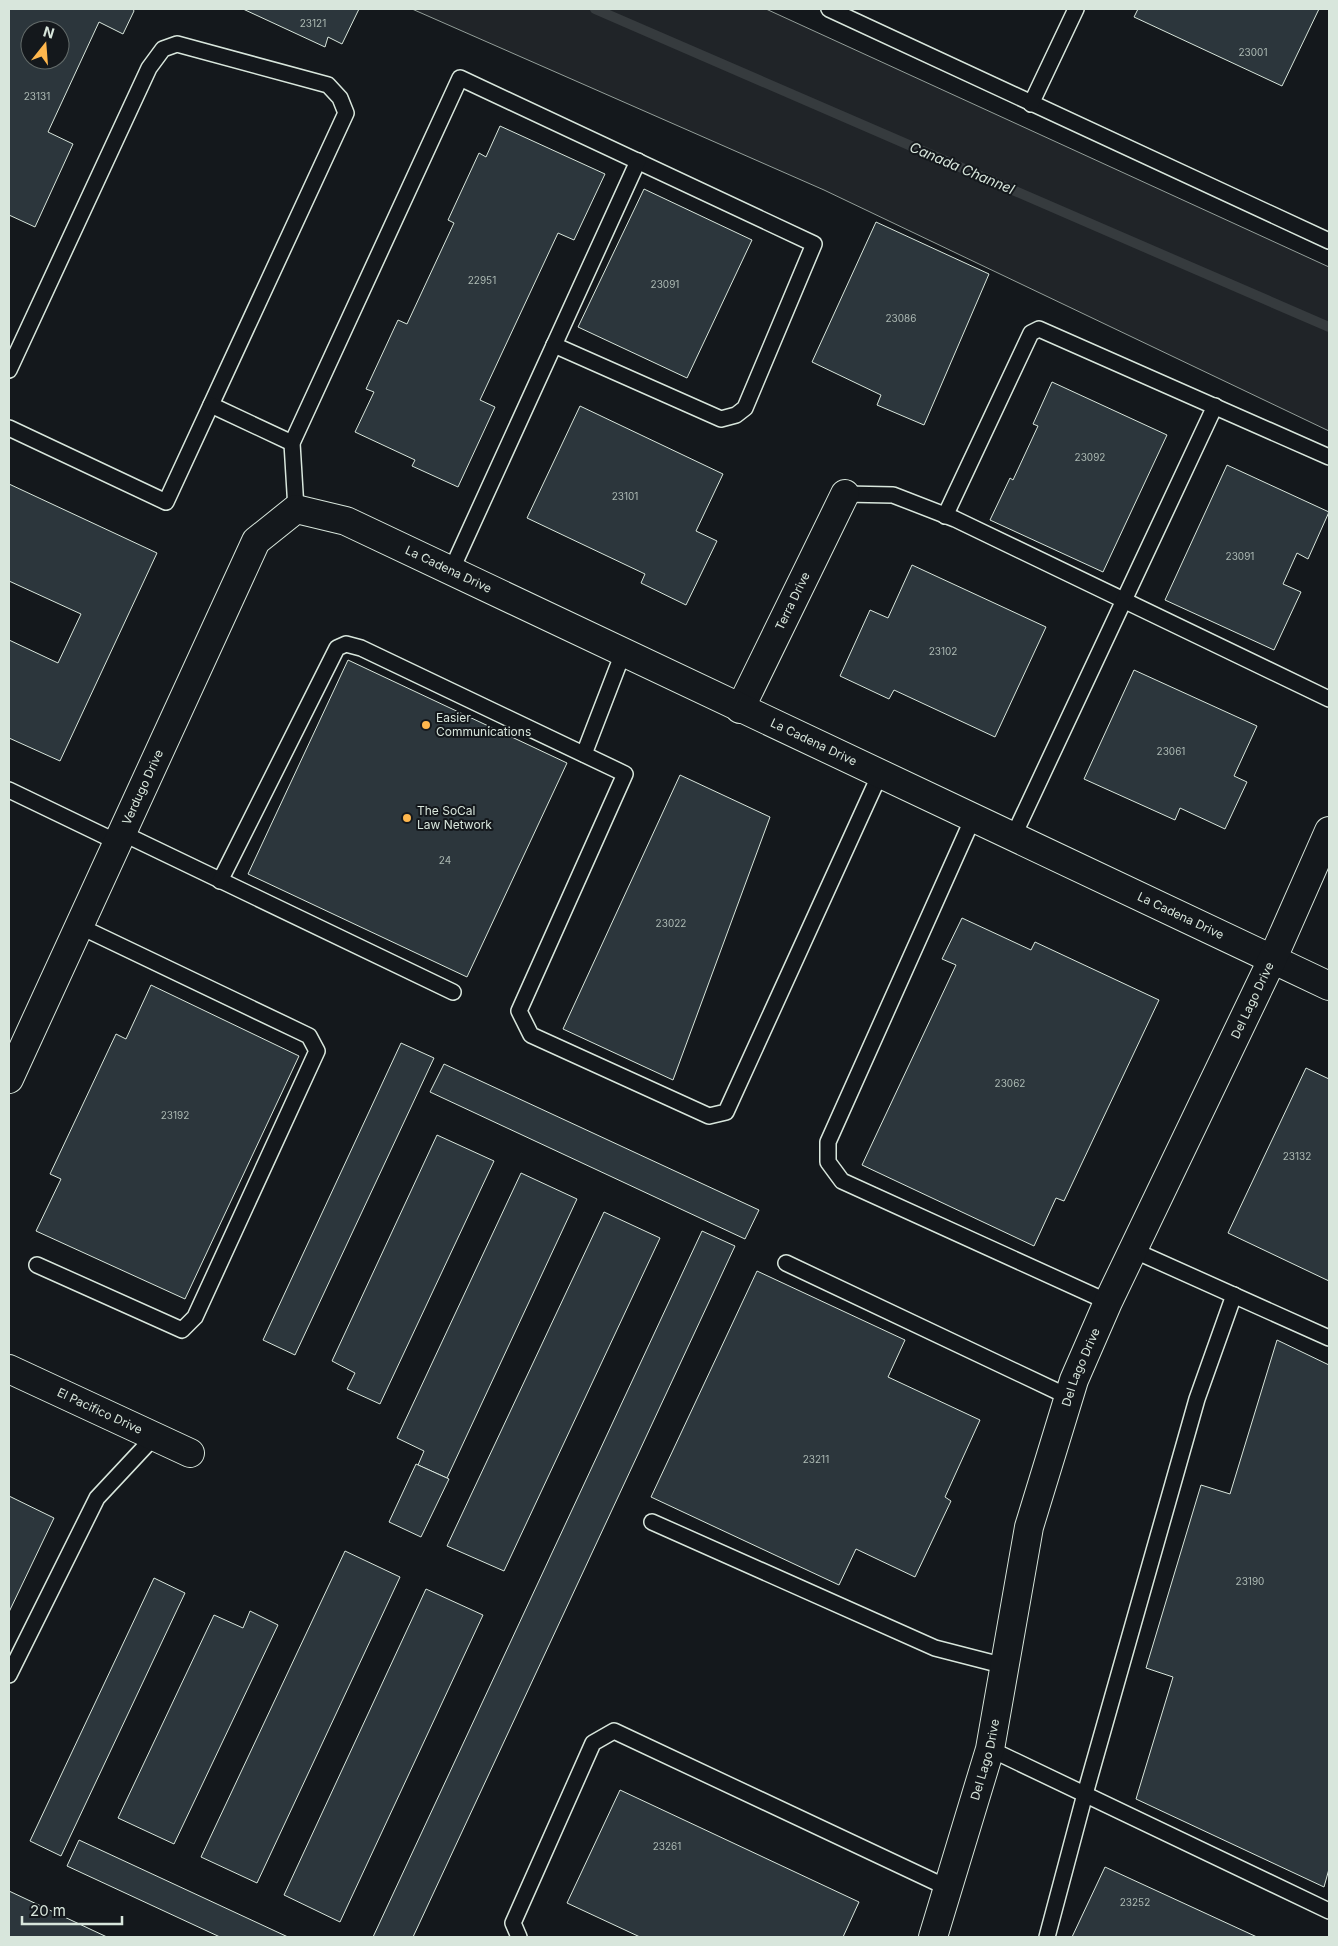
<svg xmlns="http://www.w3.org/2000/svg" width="1338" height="1946" font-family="Inter,sans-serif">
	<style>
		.green { fill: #202428; stroke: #939e99 }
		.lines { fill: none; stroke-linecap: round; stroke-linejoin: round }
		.stream { stroke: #363b3e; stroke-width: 10 }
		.building { fill: #2c363c; stroke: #d8e6dc; fill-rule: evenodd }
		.lane-casing { stroke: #d8e6dc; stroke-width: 18 }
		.street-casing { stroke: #d8e6dc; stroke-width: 30 }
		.secondary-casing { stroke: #d8e6dc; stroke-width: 30 }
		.lane { stroke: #14181c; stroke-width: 15 }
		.street { stroke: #14181c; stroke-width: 28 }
		.secondary { stroke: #14181c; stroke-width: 28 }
		.poi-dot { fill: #ffb74d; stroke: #14181c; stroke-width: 2 }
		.labels { text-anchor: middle; stroke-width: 4; stroke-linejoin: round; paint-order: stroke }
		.number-label { font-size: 10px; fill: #adbab4 }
		.street-label { font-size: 12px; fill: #d8e6dc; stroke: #14181c }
		.poi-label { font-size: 12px; fill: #d8e6dc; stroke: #14181c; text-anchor: start }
		.water-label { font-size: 14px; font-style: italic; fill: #d8e6dc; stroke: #14181c }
	</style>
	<rect width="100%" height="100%" fill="#14181c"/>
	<path class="green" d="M412,9h354l563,258v164l-505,-241z"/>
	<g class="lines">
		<path class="stream" d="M595,9l734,318"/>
	</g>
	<g class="building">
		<path d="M9,9h124l1,2 -11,23 -24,-12 -51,110 25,12 -38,83 -26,-12zM30,30h30v30h-30z"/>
		<path d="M243,9h116l-17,35 -14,-7 -3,10z"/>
		<path d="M1138,9h181l-37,77 -148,-69z"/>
		<path d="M500,126l105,48 -31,66 -16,-7 -78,167 15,7 -37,80 -46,-21 3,-6 -60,-28 19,-40 -8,-3 32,-69 9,4 47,-101 -6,-3 31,-67 7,4z"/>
		<path d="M644,189l108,51 -65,138 -109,-51z"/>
		<path d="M876,222l113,52 -65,151 -47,-20 4,-10 -69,-33z"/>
		<path d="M1052,382l115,53 -64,137 -113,-52 20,-42 3,2 25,-54 -5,-2z"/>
		<path d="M580,406l143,68 -27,57 21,10 -31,64 -45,-22 4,-9 -118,-56z"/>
		<path d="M1227,465l102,47 -21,47 -11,-6 -14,31 18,8 -27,58 -109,-50z"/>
		<path d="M9,484l148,69 -97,208 -51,-23v-98l49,23 23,-49 -72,-33z"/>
		<path d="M912,565l134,62 -51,110 -101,-47 -5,9 -49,-23 30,-66 18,8z"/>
		<path d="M348,660l219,103 -100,214 -219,-103z"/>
		<path d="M1134,670l123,56 -23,50 13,6 -22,47 -45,-21 -5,12 -91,-41z"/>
		<path d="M680,775l90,42 -97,263 -110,-51z"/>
		<path d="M962,918l69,32 4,-8 124,58 -95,201 -8,-3 -22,48 -172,-81 94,-200 -14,-6z"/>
		<path d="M151,985l148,71 -114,243 -149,-68 25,-52 -11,-5 66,-140 10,5z"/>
		<path d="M401,1043l33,15 -139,297 -32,-15z"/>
		<path d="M444,1064l315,146 -14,29 -315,-147z"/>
		<path d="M1306,1068l23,11v202l-101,-48z"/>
		<path d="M437,1135l57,26 -114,243 -33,-15 8,-16 -23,-12z"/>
		<path d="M521,1173l56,26 -130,279 -29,-13 6,-14 -27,-13z"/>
		<path d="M604,1212l56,26 -156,333 -57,-25z"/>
		<path d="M702,1231l33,15 -322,691h-40z"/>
		<path d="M757,1271l148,69 -17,37 92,43 -35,77 6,4 -36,76 -59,-28 -17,36 -188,-88z"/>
		<path d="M1277,1340l52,25v504l-5,18 -188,-88 37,-122 -27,-9 55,-183 29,9z"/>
		<path d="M416,1464l33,15 -28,58 -32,-15z"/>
		<path d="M9,1496l45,22 -45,94z"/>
		<path d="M345,1551l55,26 -143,306 -56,-26z"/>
		<path d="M154,1578l31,15 -124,263 -31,-15z"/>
		<path d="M426,1589l57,26 -143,307 -56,-27z"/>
		<path d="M250,1611l28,14 -104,219 -56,-26 96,-203 29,13z"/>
		<path d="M620,1790l239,112 -16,35h-203l-73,-34z"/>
		<path d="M79,1840l209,97h-68l-153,-71z"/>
		<path d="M1105,1867l152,70h-185z"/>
		<path d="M9,1891l98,46h-98z"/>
	</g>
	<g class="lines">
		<defs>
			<g id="lane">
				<path d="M829,9l500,232"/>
				<path d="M1031,104l45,-95"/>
				<path d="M9,370l140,-302 14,-19 14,-5 151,41 12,13 6,15 -180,389 -157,-74"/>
				<path d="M211,405l81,38"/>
				<path d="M845,494l48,1 62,24 374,180"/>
				<path d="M296,509l-4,-66 168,-365 354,166 -69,164 -9,7 -15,4 -167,-74"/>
				<path d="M945,516l86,-183 8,-4 290,128"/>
				<path d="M451,571l187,-410"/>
				<path d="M584,754l39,-101"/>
				<path d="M9,790l108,52"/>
				<path d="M973,818l-145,324v20l14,19 266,121"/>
				<path d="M122,833l331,159"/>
				<path d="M1013,837l202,-431"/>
				<path d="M220,881l117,-233 9,-4 15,4 264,126 -106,237 12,24 178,81 17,-4 154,-338"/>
				<path d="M1133,1250l196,88"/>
				<path d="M786,1263l283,134"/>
				<path d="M37,1265l145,65 13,-13 122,-266 -8,-15 -230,-110"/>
				<path d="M652,1522l283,126 70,18"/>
				<path d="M9,1675l88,-177 57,-61"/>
				<path d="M990,1749l339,162"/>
				<path d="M519,1937l-6,-14 80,-180 21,-12 334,157"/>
				<path d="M1047,1937l38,-143 112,-395 37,-104"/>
			</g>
			<g id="street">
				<path id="s1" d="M740,709l105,-215"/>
				<path id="s2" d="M9,1079l247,-538 40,-32 50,12 983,465"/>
				<path id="s3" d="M933,1937l57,-188 39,-222 45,-147 34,-78 164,-342 57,-129"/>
			</g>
			<g id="secondary">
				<path id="s4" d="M9,1369l181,84"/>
			</g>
		</defs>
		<use href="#lane" class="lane-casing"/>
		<use href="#street" class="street-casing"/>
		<use href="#secondary" class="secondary-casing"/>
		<use href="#lane" class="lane"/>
		<use href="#street" class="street"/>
		<use href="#secondary" class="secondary"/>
	</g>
	<g class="poi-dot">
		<circle cx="426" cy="725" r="5"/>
		<circle cx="407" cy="818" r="5"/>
	</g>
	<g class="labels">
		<g class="number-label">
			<text x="313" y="27">23121</text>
			<text x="1253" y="56">23001</text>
			<text x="37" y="100">23131</text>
			<text x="482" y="284">22951</text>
			<text x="665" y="288">23091</text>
			<text x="901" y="322">23086</text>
			<text x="1090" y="461">23092</text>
			<text x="625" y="500">23101</text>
			<text x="1240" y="560">23091</text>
			<text x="943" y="655">23102</text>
			<text x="1171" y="755">23061</text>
			<text x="445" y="864">24</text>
			<text x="671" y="927">23022</text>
			<text x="1010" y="1087">23062</text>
			<text x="175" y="1119">23192</text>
			<text x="1297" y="1160">23132</text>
			<text x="816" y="1463">23211</text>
			<text x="1250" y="1585">23190</text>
			<text x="667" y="1850">23261</text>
			<text x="1135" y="1906">23252</text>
		</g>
		<g class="street-label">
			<text dy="4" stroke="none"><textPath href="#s2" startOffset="808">La Cadena Drive</textPath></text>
			<text dy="4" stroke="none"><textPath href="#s1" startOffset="120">Terra Drive</textPath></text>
			<text dy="4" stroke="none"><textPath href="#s2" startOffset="1212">La Cadena Drive</textPath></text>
			<text dy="4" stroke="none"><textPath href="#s2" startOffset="321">Verdugo Drive</textPath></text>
			<text dy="4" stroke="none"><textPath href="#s2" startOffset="1618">La Cadena Drive</textPath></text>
			<text dy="4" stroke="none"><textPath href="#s3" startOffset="995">Del Lago Drive</textPath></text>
			<text dy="4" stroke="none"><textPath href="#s3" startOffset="590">Del Lago Drive</textPath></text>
			<text dy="4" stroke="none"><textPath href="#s4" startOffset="100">El Pacifico Drive</textPath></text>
			<text dy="4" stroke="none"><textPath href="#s3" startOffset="185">Del Lago Drive</textPath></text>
		</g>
		<g class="poi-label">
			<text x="436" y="722">Easier<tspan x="436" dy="14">Communications</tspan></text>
			<text x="417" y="815">The SoCal<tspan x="417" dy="14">Law Network</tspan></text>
		</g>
		<g class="water-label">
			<text transform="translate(962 168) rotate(23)" y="5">Canada Channel</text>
		</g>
	</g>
	<rect width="1338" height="1946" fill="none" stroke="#d8e6dc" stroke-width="20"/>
	<g transform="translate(45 45) rotate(17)"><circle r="24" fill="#14181c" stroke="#626a69"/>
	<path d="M0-4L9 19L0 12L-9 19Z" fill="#ffb74d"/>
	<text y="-8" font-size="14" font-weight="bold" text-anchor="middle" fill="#d8e6dc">N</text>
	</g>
	<path d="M22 1916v8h100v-8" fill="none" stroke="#d8e6dc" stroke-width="2.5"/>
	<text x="30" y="1916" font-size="15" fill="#d8e6dc" stroke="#14181c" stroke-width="4" paint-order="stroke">20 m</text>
</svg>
